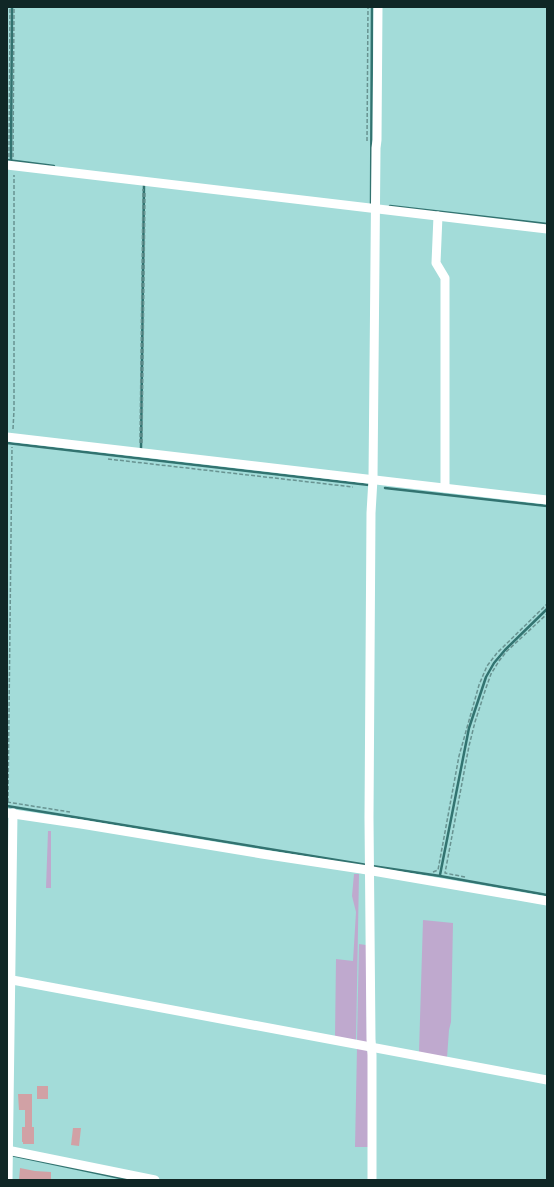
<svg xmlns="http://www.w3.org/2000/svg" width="554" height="1187" font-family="Jost,sans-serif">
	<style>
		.green { fill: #bfa9ce }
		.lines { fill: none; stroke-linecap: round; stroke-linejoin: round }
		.stream { stroke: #327370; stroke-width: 2.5 }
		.building { fill: #d1a1a5 }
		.path { stroke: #689391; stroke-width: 1.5; stroke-dasharray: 4 2; stroke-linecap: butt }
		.street { stroke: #fff; stroke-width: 9 }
	</style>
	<rect width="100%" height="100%" fill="#a3dcd9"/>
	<g class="green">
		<path d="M48,831h3v57h-5z"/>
		<path d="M354,874h5l-3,167 -21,-4 1,-78 17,2 3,-49 -4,-16z"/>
		<path d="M423,920l30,3 -2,99 -2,8 -2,28 -28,-6z"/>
		<path d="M359,944l7,1 1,98 -10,-2z"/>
		<path d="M357,1048l9,2 3,4v93h-14z"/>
	</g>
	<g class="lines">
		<g class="stream">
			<path d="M7,160l47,6"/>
			<path d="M11,161l1,-154"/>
			<path d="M371,205l1,-198"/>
			<path d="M390,206l157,18"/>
			<path d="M7,443l362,42v-1"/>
			<path d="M141,450l3,-266"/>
			<path d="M385,488l162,18"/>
			<path d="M7,806l360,59"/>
			<path d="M372,866l68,10 107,19"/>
			<path d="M440,875l29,-147 17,-51 8,-14 11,-13 42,-41"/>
			<path d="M11,1155l119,25"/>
		</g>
	</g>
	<g class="building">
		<rect x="37" y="1086" width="11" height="13"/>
		<path d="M18,1094h14v33h2v17h-11v-2h-1v-15h3v-17h-6z"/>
		<path d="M73,1128h8l-2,18 -8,-1z"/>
		<path d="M20,1168l15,3 16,1v8h-32z"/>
	</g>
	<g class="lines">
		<g class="path">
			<path d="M367,141l1,-134"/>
			<path d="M9,157l1,-150"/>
			<path d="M13,157l1,-150"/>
			<path d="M13,429l1,-19v-235"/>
			<path d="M140,443l3,-254"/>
			<path d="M142,443l3,-252"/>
			<path d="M108,459l245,28"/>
			<path d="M7,802l63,10"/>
			<path d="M8,802l4,-355"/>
			<path d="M433,872l5,-2 21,-114 20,-71 8,-19 10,-13 50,-49"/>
			<path d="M465,877l-20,-4 24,-127 6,-24 11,-34 5,-14 8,-13 8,-10 40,-37"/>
		</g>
		<g class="street">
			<path d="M7,165l540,64"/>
			<path d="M438,216l-2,47 9,15v210"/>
			<path d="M7,437l540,63"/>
			<path d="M7,813l74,11 181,30 99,15 186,32"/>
			<path d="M7,979l540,101"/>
			<path d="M7,1150l148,30"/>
			<path d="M8,1180l5,-367"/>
			<path d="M372,1180v-125l-1,-16 -2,-221 2,-305 2,-34 3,-331 1,-8 1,-133"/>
		</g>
	</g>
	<rect width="554" height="1187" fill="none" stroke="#102726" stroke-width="16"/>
</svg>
